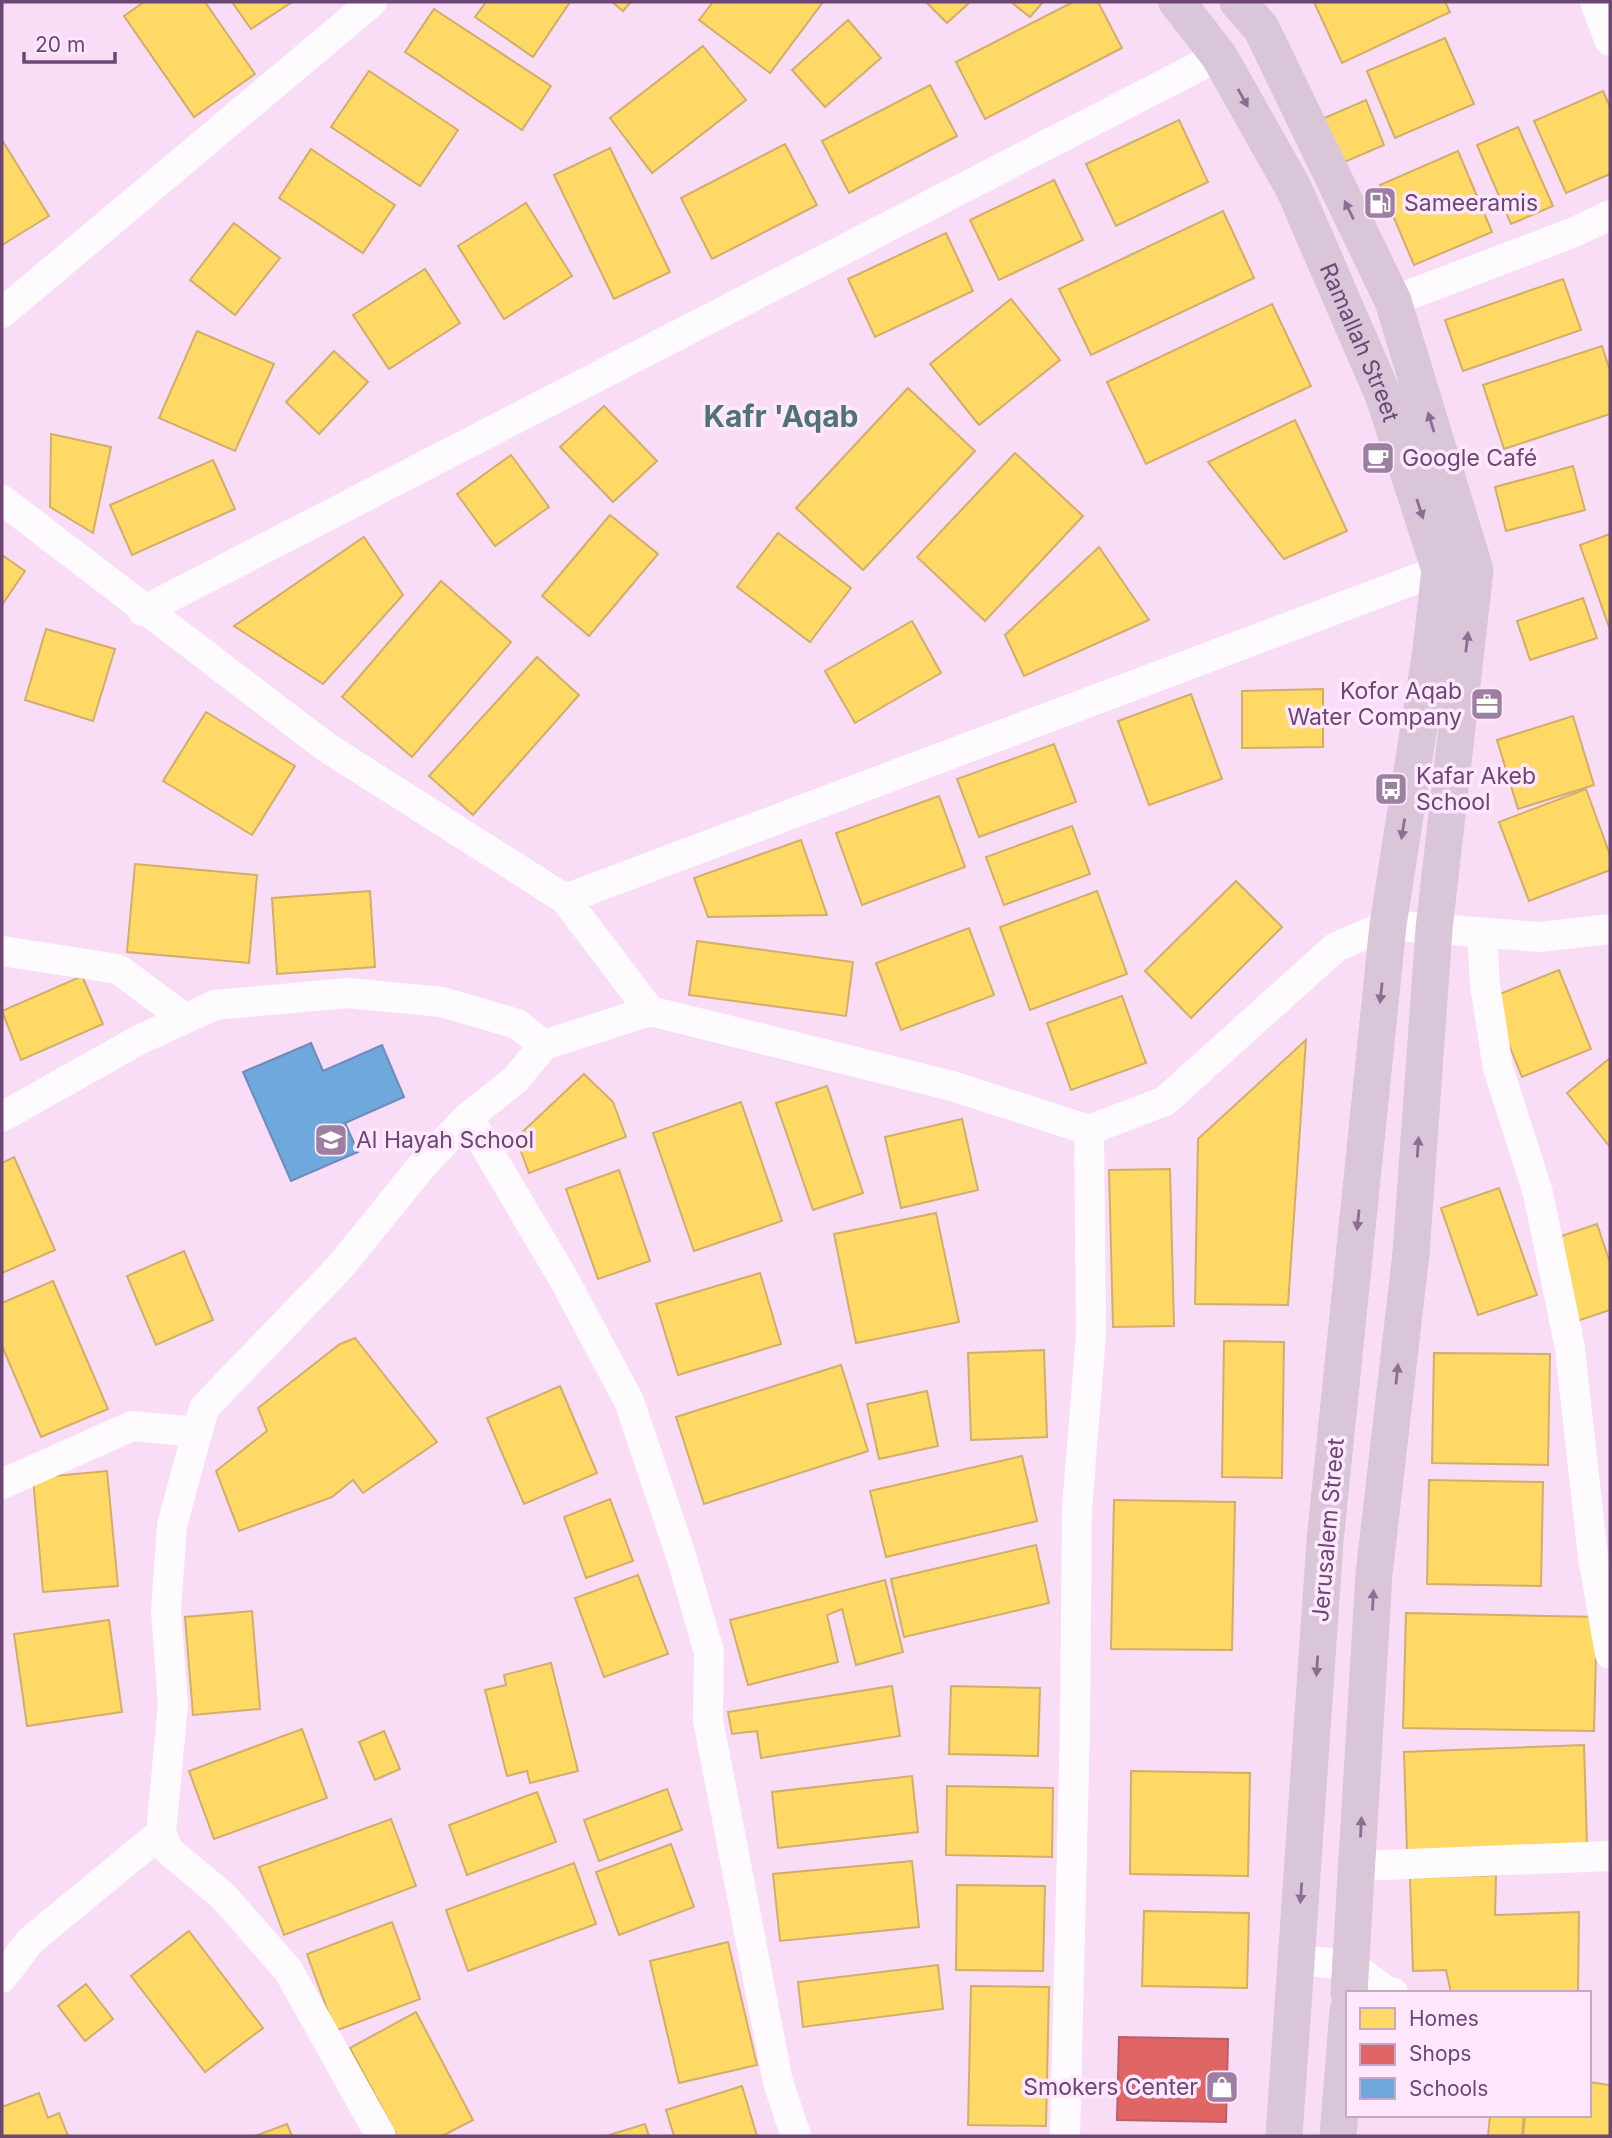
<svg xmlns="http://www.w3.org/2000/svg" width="1612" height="2138" font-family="Inter,sans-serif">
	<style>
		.residential { fill: #f9ddf7; fill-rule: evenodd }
		.homes { fill: #ffd966; stroke: #d3ad6a; stroke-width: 2 }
		.shops { fill: #e06666; stroke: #bd5d6a; stroke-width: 2 }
		.schools { fill: #6fa8dc; stroke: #6e8bbd; stroke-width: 2 }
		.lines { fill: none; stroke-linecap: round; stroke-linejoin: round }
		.minor { stroke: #fefbfe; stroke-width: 30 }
		.major { stroke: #d9c6d9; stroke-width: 37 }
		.oneway { fill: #8d6d93 }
		.labels { text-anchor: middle; stroke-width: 7; stroke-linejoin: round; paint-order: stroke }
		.poi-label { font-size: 23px; fill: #6c4775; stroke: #ffe8fe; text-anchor: start }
		.street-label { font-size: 23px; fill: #6c4775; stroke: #ffe8fe }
		.district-label { font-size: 30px; font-weight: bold; fill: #4e7277; stroke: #ffe8fe }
	</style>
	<rect width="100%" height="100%" fill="#f7e7f5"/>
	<path class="residential" d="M2,2h1608v2134h-1608zM1348,1993h241v122h-241z"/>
	<g class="homes">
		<path d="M144,2h61l50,72 -61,43 -70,-101z"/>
		<path d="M232,2h60l-41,27z"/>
		<path d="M486,2h84l-37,55 -58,-40z"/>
		<path d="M612,2h19l-8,9z"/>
		<path d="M713,2h110l-53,71 -71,-53z"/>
		<path d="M926,2h44l-23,21z"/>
		<path d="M1011,2h32l-13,15z"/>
		<path d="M1073,2h25l24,46 -137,71 -29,-57z"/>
		<path d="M1314,2h131l5,10 -108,51z"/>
		<path d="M434,9l117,77 -29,44 -117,-78z"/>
		<path d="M848,20l33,38 -56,49 -33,-37z"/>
		<path d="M1445,38l29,66 -79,34 -28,-67z"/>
		<path d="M703,46l43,54 -94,73 -42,-55z"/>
		<path d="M369,71l89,59 -38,56 -89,-59z"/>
		<path d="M930,85l27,51 -108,57 -27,-52z"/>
		<path d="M1603,91l7,16v67l-44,19 -32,-72z"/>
		<path d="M1366,100l18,45 -42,18 -20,-44z"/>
		<path d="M1179,120l29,62 -92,44 -30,-62z"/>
		<path d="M1518,127l35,79 -42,18 -34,-79z"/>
		<path d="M2,140l47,76 -47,29z"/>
		<path d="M785,144l32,61 -105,54 -31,-61z"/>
		<path d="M610,148l60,124 -56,27 -60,-124z"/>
		<path d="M311,149l84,56 -32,48 -84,-55z"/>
		<path d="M1458,151l34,81 -78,33 -34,-80z"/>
		<path d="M1054,180l29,60 -84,40 -29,-60z"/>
		<path d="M526,203l46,73 -68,43 -46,-73z"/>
		<path d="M1223,211l31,67 -163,77 -32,-66z"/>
		<path d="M234,223l46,35 -45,57 -45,-35z"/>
		<path d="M946,233l27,58 -98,46 -27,-58z"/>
		<path d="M425,269l35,54 -71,46 -36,-54z"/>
		<path d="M1563,279l18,51 -118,41 -18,-51z"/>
		<path d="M1011,299l49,61 -81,65 -49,-61z"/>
		<path d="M1272,304l39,82 -165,78 -39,-82z"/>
		<path d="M197,331l77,33 -39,87 -76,-33z"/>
		<path d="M1602,346l8,25v43l-106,35 -21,-64z"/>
		<path d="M334,351l34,31 -49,52 -33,-32z"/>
		<path d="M908,388l67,63 -112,119 -67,-62z"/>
		<path d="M604,406l53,55 -44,41 -53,-55z"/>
		<path d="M1295,420l52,111 -63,28 -76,-97z"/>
		<path d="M51,434l60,13 -18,86 -43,-26z"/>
		<path d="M1015,453l68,63 -98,105 -68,-64z"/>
		<path d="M511,455l38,52 -54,39 -38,-52z"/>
		<path d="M213,460l22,49 -103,46 -22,-50z"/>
		<path d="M1573,466l12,44 -79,21 -11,-44z"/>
		<path d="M610,515l48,39 -69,82 -47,-40z"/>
		<path d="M778,533l73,55 -41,54 -73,-55z"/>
		<path d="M1610,534v96l-30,-85z"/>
		<path d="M364,537l39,58 -80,89 -89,-58z"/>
		<path d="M1099,547l50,73 -125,56 -19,-41z"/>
		<path d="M2,555l23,16 -23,34z"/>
		<path d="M441,581l70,61 -99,115 -70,-60z"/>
		<path d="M1583,598l14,40 -67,22 -13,-39z"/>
		<path d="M912,621l29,52 -86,50 -30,-52z"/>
		<path d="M46,629l69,20 -22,72 -68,-21z"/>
		<path d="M537,657l42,38 -106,120 -44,-39z"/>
		<path d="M1323,689v58l-81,1v-57z"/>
		<path d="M1191,694l31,85 -73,26 -31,-84z"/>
		<path d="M206,712l89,54 -43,69 -89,-54z"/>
		<path d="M1573,716l21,69 -76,24 -21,-69z"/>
		<path d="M1054,744l22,58 -97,35 -22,-58z"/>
		<path d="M1586,789l24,66v15l-81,31 -30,-79z"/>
		<path d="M939,796l26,71 -103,38 -26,-72z"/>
		<path d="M1072,826l18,48 -86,31 -18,-48z"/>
		<path d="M801,840l26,75 -119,2 -14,-39z"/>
		<path d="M135,864l122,11 -8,88 -122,-11z"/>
		<path d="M1236,881l46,46 -91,91 -46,-47z"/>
		<path d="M370,891l5,76 -98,7 -5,-76z"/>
		<path d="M1097,891l30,83 -97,36 -30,-83z"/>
		<path d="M969,928l25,67 -93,35 -25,-67z"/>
		<path d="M697,941l156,21 -7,54 -157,-21z"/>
		<path d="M1559,970l32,79 -69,28 -32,-79z"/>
		<path d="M82,976l21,48 -82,36 -19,-49z"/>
		<path d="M1122,996l24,67 -75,27 -24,-67z"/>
		<path d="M1306,1040l-18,265 -93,-1 3,-165z"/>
		<path d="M1610,1058v89l-43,-54z"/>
		<path d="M584,1074l29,28 13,35 -97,36 -13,-35z"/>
		<path d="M827,1086l36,107 -50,17 -37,-107z"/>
		<path d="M741,1102l41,119 -88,30 -41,-118z"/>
		<path d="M962,1119l16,71 -77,18 -16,-71z"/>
		<path d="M14,1157l41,93 -53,23v-110z"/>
		<path d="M1170,1169l4,157 -61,1 -4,-157z"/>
		<path d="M619,1170l31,91 -52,18 -32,-90z"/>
		<path d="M1499,1188l38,107 -59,20 -37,-107z"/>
		<path d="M936,1213l23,109 -103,21 -22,-109z"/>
		<path d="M1597,1224l13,39v47l-36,12 -27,-81z"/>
		<path d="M184,1251l29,69 -57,25 -29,-69z"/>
		<path d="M760,1273l21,71 -103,31 -22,-71z"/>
		<path d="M53,1281l55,128 -67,28 -39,-91v-43z"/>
		<path d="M355,1338l82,104 -74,51 -10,-13 -21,17 -93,34 -23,-60 51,-40 -9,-23 82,-64z"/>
		<path d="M1224,1341l60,1 -2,136 -60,-1z"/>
		<path d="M1044,1350l3,87 -76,3 -3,-87z"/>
		<path d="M1434,1353l116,1 -2,111 -116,-2z"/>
		<path d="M841,1365l27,86 -164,53 -28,-87z"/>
		<path d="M560,1386l37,87 -73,31 -37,-86z"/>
		<path d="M927,1391l11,55 -59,13 -12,-55z"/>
		<path d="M1022,1456l15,65 -151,36 -16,-66z"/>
		<path d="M107,1471l11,115 -75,6 -10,-114z"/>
		<path d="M1429,1480l114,2 -2,104 -114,-2z"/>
		<path d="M610,1499l23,62 -47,17 -22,-61z"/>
		<path d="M1114,1500l121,2 -3,148 -121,-1z"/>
		<path d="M1036,1545l13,58 -145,34 -13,-58z"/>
		<path d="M638,1575l30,79 -64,23 -29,-79z"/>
		<path d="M885,1580l18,72 -47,13 -14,-56 -15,6 11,47 -90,23 -18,-65z"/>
		<path d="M252,1611l8,98 -67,6 -8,-98z"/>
		<path d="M1406,1613l191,4 -3,114 -191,-3z"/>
		<path d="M109,1620l13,92 -95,14 -13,-92z"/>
		<path d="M551,1663l27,108 -48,12 -3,-12 -20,5 -22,-86 21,-5 -2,-10z"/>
		<path d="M892,1686l8,50 -139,22 -4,-27 -25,3 -4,-22z"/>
		<path d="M951,1686l89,2 -2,68 -89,-2z"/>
		<path d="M302,1729l25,69 -113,41 -25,-68z"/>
		<path d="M384,1731l16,38 -25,11 -16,-38z"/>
		<path d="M1584,1745l3,99 -180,8 -3,-100z"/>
		<path d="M1131,1771l119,2 -2,103 -118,-2z"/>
		<path d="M912,1776l6,56 -140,16 -6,-56z"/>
		<path d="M947,1786l106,2 -1,69 -106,-2z"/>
		<path d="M667,1789l15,41 -83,31 -15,-41z"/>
		<path d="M537,1792l19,50 -89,33 -18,-50z"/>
		<path d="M391,1819l25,67 -132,49 -25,-68z"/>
		<path d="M671,1844l23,63 -75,28 -23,-63z"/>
		<path d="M912,1861l7,66 -139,14 -7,-67z"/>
		<path d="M574,1863l22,61 -128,47 -22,-61z"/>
		<path d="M1496,1875l-1,40 84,-3 -1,81h-127l-5,-23 -33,1 -3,-93z"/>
		<path d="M957,1885l88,1 -2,85 -87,-1z"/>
		<path d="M1144,1911l105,2 -2,75 -105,-2z"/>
		<path d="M392,1922l28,77 -85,32 -28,-77z"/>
		<path d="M189,1931l74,97 -58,44 -74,-96z"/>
		<path d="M728,1942l29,123 -78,18 -29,-122z"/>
		<path d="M938,1965l5,44 -140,18 -5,-45z"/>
		<path d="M86,1984l27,35 -28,22 -27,-35z"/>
		<path d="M971,1986l78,1 -3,139 -78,-1z"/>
		<path d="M416,2012l57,108 -31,16h-45l-47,-88z"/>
		<path d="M1589,2082l21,3v51h-87l2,-21h64z"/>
		<path d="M742,2086l15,50h-83l-8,-26z"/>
		<path d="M39,2093l9,25 11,-5 9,23h-66v-29z"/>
		<path d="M1490,2115h34l-2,21h-34z"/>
		<path d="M287,2124l5,12h-37z"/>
		<path d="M645,2124l4,12h-43z"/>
	</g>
	<path class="shops" d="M1119,2037l109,2 -2,83 -109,-2z"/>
	<path class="schools" d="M311,1043l12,28 59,-26 22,52 -59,26 13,29 -67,29 -48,-109z"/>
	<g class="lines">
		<g class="minor">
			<path d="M1595,2l15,39"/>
			<path d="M1393,301l179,-68 38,-18"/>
			<path d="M2,313l370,-311"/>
			<path d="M2,500l324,247 239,152 85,112 302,75 137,44 76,-29 171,-154 52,-22 151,12 71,-8"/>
			<path d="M143,611l1076,-555"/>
			<path d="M565,899l875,-329"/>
			<path d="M1482,933l3,52 13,83 40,125 32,155 23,209 17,97"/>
			<path d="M2,951l116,18 65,48"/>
			<path d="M650,1011l-106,34 -29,35 -47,37 94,159 67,125 53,158 27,93 -1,68 70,362 18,54"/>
			<path d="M2,1117l135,-76 78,-36 133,-12 94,9 75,22 27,21"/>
			<path d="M2,1484l130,-58 65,6"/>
			<path d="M161,1833l7,17 55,46 65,74 93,166"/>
			<path d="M1359,1866l251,-10"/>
			<path d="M1296,1960l55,5 35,26 7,2"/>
			<path d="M2,1978l28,-37 131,-108 12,-128 -7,-95 6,-85 32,-117 136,-141 81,-100 47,-50"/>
			<path d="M1065,2136l10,-411 2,-216 14,-175 -2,-204"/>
		</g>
		<g class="major">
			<path id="s1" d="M1177,2l42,54 75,133 90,208 56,173 -9,80 -43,275 -63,616 -41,595"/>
			<path d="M1238,2l23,26 132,273 82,269 -41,359 -23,324 -37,321 -25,419"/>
			<path d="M1338,2136l10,-125"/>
		</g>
	</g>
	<defs><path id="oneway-solid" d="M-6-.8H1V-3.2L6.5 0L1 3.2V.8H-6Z" transform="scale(1.75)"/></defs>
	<g class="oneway">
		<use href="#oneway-solid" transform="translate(1243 98) rotate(61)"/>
		<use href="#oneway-solid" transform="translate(1349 210) rotate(-116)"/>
		<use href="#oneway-solid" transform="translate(1431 422) rotate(-107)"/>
		<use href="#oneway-solid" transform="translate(1420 509) rotate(72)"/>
		<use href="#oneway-solid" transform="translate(1467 642) rotate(-83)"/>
		<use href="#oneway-solid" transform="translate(1403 829) rotate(99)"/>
		<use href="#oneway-solid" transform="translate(1381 993) rotate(96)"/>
		<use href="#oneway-solid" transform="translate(1418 1147) rotate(-86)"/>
		<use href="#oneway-solid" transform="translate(1358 1220) rotate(96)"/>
		<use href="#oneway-solid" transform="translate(1397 1374) rotate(-84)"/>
		<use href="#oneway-solid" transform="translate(1373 1600) rotate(-87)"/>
		<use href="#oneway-solid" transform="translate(1317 1666) rotate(94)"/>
		<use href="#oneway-solid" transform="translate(1361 1827) rotate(-87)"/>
		<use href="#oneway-solid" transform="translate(1301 1893) rotate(94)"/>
	</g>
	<defs>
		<symbol id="fuel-square" viewBox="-11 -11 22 22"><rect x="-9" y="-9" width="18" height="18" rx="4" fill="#9d7fa2" stroke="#ffe8fe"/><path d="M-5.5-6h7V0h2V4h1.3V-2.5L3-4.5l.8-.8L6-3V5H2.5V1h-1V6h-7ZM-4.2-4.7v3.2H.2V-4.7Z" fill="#fff"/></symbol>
		<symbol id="cafe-square" viewBox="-11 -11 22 22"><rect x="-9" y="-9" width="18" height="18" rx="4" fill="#9d7fa2" stroke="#ffe8fe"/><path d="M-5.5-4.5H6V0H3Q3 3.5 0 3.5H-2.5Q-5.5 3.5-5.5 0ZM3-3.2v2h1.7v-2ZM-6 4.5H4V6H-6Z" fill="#fff"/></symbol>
		<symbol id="office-square" viewBox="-11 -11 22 22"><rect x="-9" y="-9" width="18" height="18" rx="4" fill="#9d7fa2" stroke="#ffe8fe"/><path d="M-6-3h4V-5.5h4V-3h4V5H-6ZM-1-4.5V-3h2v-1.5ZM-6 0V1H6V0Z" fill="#fff"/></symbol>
		<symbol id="bus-square" viewBox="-11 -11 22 22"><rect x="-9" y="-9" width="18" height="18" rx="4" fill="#9d7fa2" stroke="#ffe8fe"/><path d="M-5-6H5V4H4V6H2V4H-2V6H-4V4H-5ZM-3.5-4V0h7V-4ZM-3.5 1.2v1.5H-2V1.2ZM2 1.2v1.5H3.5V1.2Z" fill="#fff"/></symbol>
		<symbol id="school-square" viewBox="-11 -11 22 22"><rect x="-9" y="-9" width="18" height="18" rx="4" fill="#9d7fa2" stroke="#ffe8fe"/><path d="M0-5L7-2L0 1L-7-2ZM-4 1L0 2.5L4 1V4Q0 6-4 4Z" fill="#fff"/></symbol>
		<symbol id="shop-square" viewBox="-11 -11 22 22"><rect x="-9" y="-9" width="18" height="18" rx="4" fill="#9d7fa2" stroke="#ffe8fe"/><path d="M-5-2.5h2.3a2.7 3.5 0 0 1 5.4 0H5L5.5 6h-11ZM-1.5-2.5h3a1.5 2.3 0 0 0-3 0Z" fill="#fff"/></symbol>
	</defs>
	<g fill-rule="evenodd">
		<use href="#fuel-square" x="1361" y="184" width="38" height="38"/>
		<use href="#cafe-square" x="1359" y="439" width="38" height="38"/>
		<use href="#office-square" x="1468" y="685" width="38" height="38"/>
		<use href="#bus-square" x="1372" y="770" width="38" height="38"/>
		<use href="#school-square" x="312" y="1121" width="38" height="38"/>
		<use href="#shop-square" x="1203" y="2068" width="38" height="38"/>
	</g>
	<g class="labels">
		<g class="poi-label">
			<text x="1404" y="211">Sameeramis</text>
			<text x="1402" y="466">Google Café</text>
			<text x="1462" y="699" text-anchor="end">Kofor Aqab<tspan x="1462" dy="26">Water Company</tspan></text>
			<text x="1416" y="784">Kafar Akeb<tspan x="1416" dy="26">School</tspan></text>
			<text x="356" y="1148">Al Hayah School</text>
			<text x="1198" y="2095" text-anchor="end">Smokers Center</text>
		</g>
		<g class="street-label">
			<text dy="8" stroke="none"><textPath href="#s1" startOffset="388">Ramallah Street</textPath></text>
			<text transform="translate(1328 1530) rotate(-85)" y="8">Jerusalem Street</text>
		</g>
		<g class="district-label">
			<text x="781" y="427">Kafr 'Aqab</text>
		</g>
	</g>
	<rect width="1612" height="2138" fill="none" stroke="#6c4775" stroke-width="7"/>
	<rect x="1346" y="1991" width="245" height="126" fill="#ffe8fe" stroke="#c4a8c7" stroke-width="2"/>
	<rect x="1360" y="2008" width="35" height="21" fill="#ffd966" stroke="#c4a8c7" stroke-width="2"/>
	<text x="1409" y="2026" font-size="21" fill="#6c4775">Homes</text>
	<rect x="1360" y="2044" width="35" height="21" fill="#e06666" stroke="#c4a8c7" stroke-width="2"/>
	<text x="1409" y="2061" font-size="21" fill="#6c4775">Shops</text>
	<rect x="1360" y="2078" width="35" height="21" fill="#6fa8dc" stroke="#c4a8c7" stroke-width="2"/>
	<text x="1409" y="2096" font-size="21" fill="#6c4775">Schools</text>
	<path d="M24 52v10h91v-10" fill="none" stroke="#6c4775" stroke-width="3.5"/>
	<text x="35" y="52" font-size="21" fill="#6c4775" stroke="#ffe8fe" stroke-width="5" paint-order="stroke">20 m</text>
</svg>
